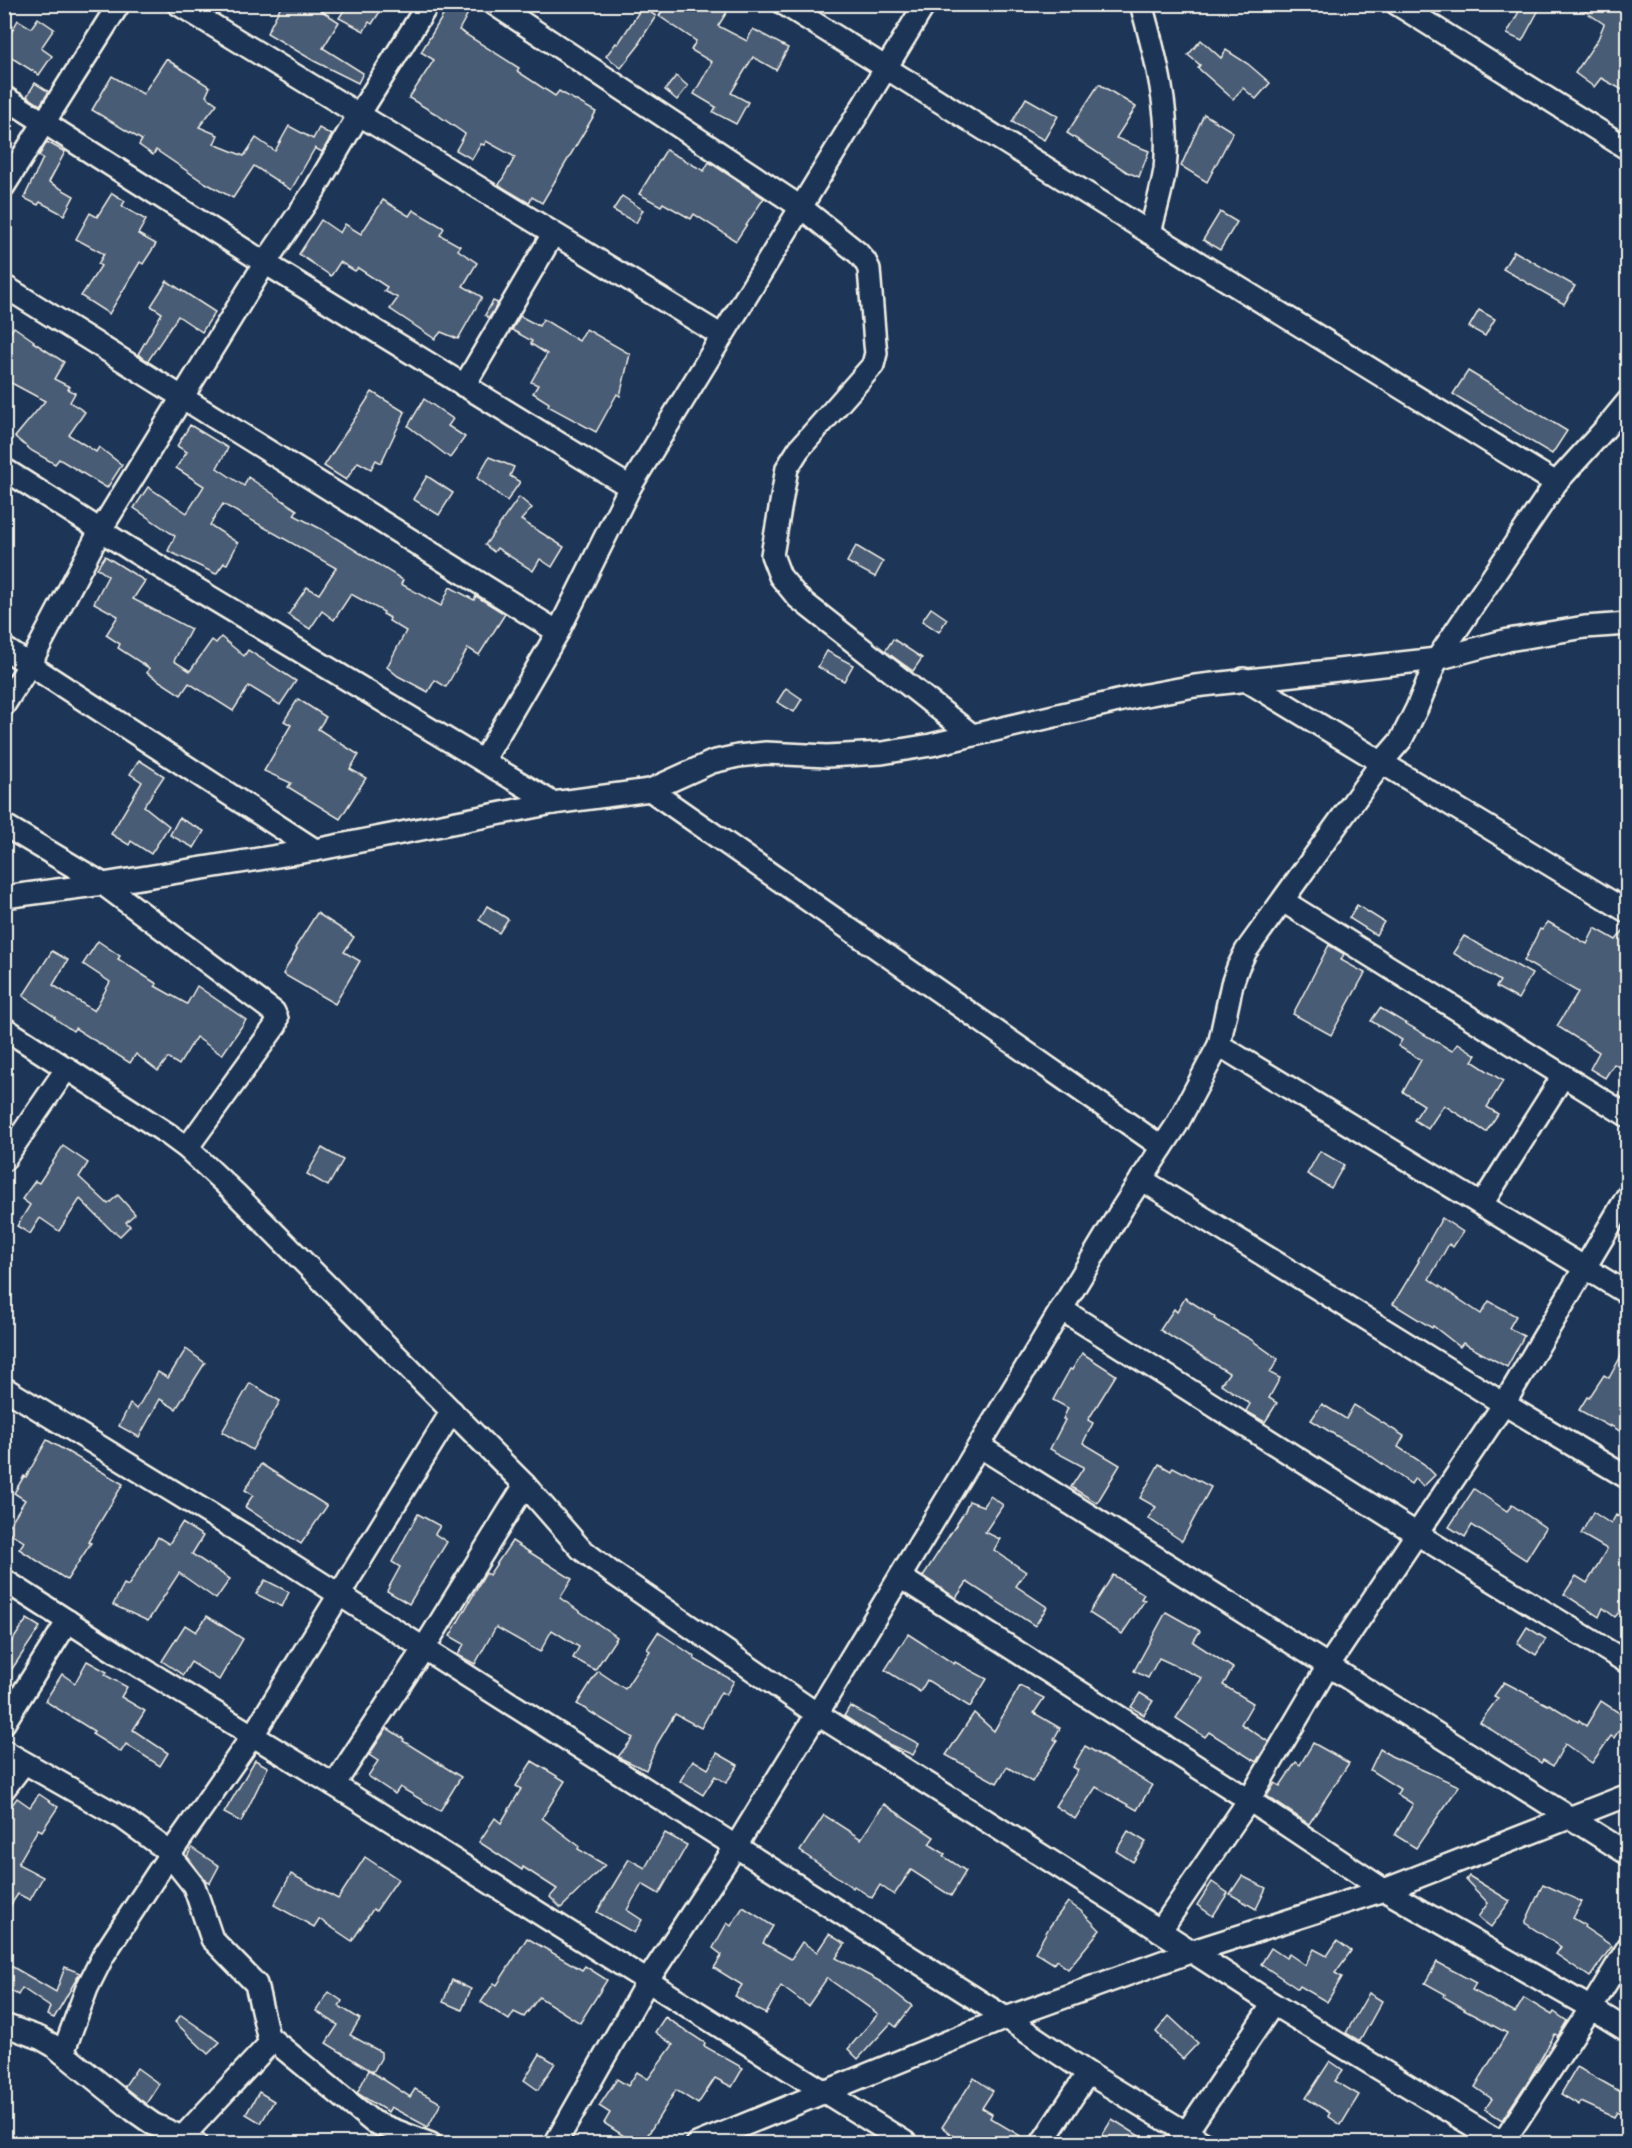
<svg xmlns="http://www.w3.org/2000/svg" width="1632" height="2148" font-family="'Balsamiq Sans',sans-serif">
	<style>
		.building { fill: #485b74; stroke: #f4f1e8; stroke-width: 1.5 }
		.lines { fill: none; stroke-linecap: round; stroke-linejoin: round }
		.minor-casing { stroke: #f4f1e8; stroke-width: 26 }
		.minor { stroke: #1d3557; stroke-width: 21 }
	</style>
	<rect width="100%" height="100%" fill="#1d3557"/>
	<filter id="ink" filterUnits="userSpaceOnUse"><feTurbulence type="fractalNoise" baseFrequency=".0167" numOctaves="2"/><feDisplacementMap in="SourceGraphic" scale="12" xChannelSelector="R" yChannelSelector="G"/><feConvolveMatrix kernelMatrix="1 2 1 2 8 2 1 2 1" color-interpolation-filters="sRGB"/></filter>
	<g filter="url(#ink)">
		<g class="building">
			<path d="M282,4h29l28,18 -16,26 40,25 -5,10 -44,-22 -47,-28z"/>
			<path d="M336,4h49l-13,20 -3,-2 -5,9 -25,-13 6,-9z"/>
			<path d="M450,4h23l-14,26 60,38 -2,3 38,25 4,-5 37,21 -54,91 -10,-6 -3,6 -30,-18 16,-28 -29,-16 -2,4 -3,-1 -9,15 -16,-9 9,-16 -29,-20 -27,-16 25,-38 -13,-8z"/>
			<path d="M667,4h65l-14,22 29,15 6,-12 35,19 -12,22 -23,-13 -22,36 17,9 -12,22 -23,-12 3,-5 -22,-13 18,-32 -21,-12 5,-9 -37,-25z"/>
			<path d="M1523,4h19l-20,37 -15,-7z"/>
			<path d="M1574,4h54v89l-27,-15 -7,9 -19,-14 23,-34 6,-15z"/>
			<path d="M642,7l14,9 -17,27 1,1 -19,24 -15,-12 10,-13 2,1z"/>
			<path d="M38,18l16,11 -13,19 11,8 -13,19 -35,-22v-27l8,5 6,-11 13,8z"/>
			<path d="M1201,40l20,18 5,-8 22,14 22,19 -14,16 -13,-11 -10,11 -35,-31 2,-3 -12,-10z"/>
			<path d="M166,59l44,28 -4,9 11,8 -18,23 19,8 -4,9 30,12 12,-18 19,13 14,-25 24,13 6,-11 13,7 -10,17 -7,-4 -24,42 -37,-24 -21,32 -31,-17 -46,-31 -3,5 -14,-10 3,-5 -50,-30 20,-34 31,18z"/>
			<path d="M676,76l12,10 -11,14 -12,-10z"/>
			<path d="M35,83l14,9 -9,13 -13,-9z"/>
			<path d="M1099,84l37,23 -20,31 33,13 -10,26 -12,-5 -60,-39z"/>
			<path d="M1026,98l32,18 -14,24 -32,-18z"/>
			<path d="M1204,114l29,18 -26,50 -26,-16z"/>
			<path d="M47,142l18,10 -16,30 25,14 -10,19 -24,-13 -2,3 -14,-7 19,-40 -4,-2z"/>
			<path d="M666,150l38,21 5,-9 55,36 -28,43 -42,-27 -3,5 -28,-16 -2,3 -22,-12z"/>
			<path d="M112,193l13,8 -3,5 24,14 -8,14 18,10 -13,20 -3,-2 -31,52 -28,-18 20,-30 -3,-2 6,-10 -28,-15 14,-26 7,4z"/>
			<path d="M622,196l21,14 -7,13 -23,-13z"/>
			<path d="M383,200l26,16 4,-6 31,18 -4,7 20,11 -2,4 19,13 -14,23 19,11 -24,42 -17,-7 -6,7 -45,-30 8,-11 -14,-7 3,-4 -29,-19 -3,3 -15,-9 -9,14 -32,-22 22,-34 19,13 5,-9 16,10z"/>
			<path d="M1220,212l17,10 -17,28 -17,-10z"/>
			<path d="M1514,251l61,35 -11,18 -61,-35z"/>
			<path d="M167,281l48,31 -13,20 -24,-16 -30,45 -10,-7 24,-41 -11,-7z"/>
			<path d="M493,301l5,2 -9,15 -4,-3z"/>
			<path d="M1479,310l16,9 -10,17 -16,-9z"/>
			<path d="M520,316l19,10 4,-7 36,22 7,-12 44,25 -10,42 -3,-2 -21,38 -48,-26 1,-3 -16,-10 5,-8 -7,-3 16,-28 -16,-10 1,-3 -20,-11z"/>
			<path d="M14,327l20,14 -1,1 31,20 -10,17 16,8 -2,2 7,4 -5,9 15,10 -16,23 27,17 3,-5 23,18 -15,23 -48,-29 -4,5 -23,-13 -17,-14 30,-36 -41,-22v-38z"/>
			<path d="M1468,371l99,60 -15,23 -99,-60z"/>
			<path d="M372,392l33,20 -24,51 -5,-3 -5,9 -13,-7 -12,18 -22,-14z"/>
			<path d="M424,399l29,20 -5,7 17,11 -15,21 -42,-32z"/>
			<path d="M190,425l38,23 -11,20 27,18 4,-9 49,33 -3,5 29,15 80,50 -2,4 40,22 9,-19 24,13 2,-4 29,18 -26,41 -11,-7 -22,39 -11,-7 -7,12 -30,-16 -11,-9 19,-36 -17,-10 1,-3 -7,-4 1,-2 -33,-18 -17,26 -12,-9 -12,18 -22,-14 19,-28 12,7 17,-26 -113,-64 -13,21 28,18 -11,21 -3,-1 -8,11 -48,-23 7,-15 -41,-28 14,-21 39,26 17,-27 -28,-18 11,-16 -10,-6z"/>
			<path d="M489,457l25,10 -4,9 10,6 -13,19 -30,-23z"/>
			<path d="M427,476l26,17 -14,22 -26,-16z"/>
			<path d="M519,497l13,11 -11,12 43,27 -12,20 -12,-8 -7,12 -36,-23 -3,4 -9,-7z"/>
			<path d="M856,546l27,16 -8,15 -28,-15z"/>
			<path d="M105,556l40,25 -12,18 58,30 -17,32 16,10 22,-31 4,3 5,-6 23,19 4,-6 48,31 -16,24 -31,-19 -16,25 -44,-28 -8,12 -34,-22 2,-5 -31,-20 2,-4 -14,-9 12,-19 -24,-13 14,-27 -11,-8z"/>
			<path d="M931,608l16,11 -8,13 -17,-11z"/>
			<path d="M893,639l29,19 -9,13 -28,-20z"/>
			<path d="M827,651l26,14 -9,16 -26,-14z"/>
			<path d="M786,688l16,11 -8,13 -17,-10z"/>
			<path d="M298,699l28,18 -8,12 41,26 -9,14 16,9 -26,41 -52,-32 3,-4 -27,-12 27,-46 -7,-4z"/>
			<path d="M139,760l25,16 -20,30 25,20 -18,28 -20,-13 -2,4 -18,-11 31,-52 -12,-8z"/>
			<path d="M179,818l25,13 -10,17 -24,-13z"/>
			<path d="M1357,905l27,17 -8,13 -27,-17z"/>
			<path d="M487,906l21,13 -9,14 -20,-13z"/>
			<path d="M317,913l37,24 -10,15 16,9 -25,43 -52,-30 14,-25 -2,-1z"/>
			<path d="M1548,922l39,22 8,-16 21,12 12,-15v147l-14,-8 -9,14 -15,-9 9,-17 -42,-26 21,-34 -54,-31 16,-32 2,1z"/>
			<path d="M1464,936l68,38 -14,25 -22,-12 4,-6 -47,-28z"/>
			<path d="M98,941l22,15 -2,3 39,25 -2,2 32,18 10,-18 49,34 -24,35 -26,-18 -17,28 -11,-7 -10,13 -22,-17 -6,9 -55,-35 -2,3 -19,-13 1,-1 -32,-21 29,-45 16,9 -15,25 41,26 16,-29 -27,-18z"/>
			<path d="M1329,945l15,9 -3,6 24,13 -34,62 -38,-21z"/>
			<path d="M1380,1008l72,43 6,-8 18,12 -4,6 31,20 -16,26 11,7 -12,18 -42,-27 -16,24 -14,-9 10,-15 -21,-13 18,-32 -23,-14 4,-6 -31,-19z"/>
			<path d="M63,1146l25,17 -9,14 29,27 10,-9 17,19 -9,8 4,4 -10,10 -5,-4 -1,1 -34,-34 -21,32 -19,-13 -10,16 -13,-8 13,-21 -8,-6 13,-18 4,2z"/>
			<path d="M322,1148l21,12 -15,26 -21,-12z"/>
			<path d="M1320,1151l24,14 -13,23 -24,-14z"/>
			<path d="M1442,1218l21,14 -10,15 -4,-3 -20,35 52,35 8,-13 27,15 -7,12 15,8 -17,31 -44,-24 -3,4 -27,-21 -1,2 -39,-24 26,-43 -1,-1z"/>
			<path d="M1185,1298l30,19 -1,2 36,20 28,20 -8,14 10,5 -11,20 8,5 -12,19 -19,-11 4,-7 -29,-20 8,-11 -69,-43 14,-21 3,3z"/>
			<path d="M1628,1343v93l-18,-11v2l-31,-17 8,-13 2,1 15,-23 5,3z"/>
			<path d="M186,1349l19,14 -29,46 -16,-10 -21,38 -20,-11 11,-22 7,5 21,-37 10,6z"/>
			<path d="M1082,1353l34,22 -28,45 5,3 -10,20 37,22 -23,38 -26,-16 13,-20 -34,-18 15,-29 -2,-1 5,-11 -15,-8 17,-31 2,1z"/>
			<path d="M250,1383l30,18 -28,49 -30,-18z"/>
			<path d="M1322,1404l24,15 8,-14 50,31 -6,11 26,17 11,11 -12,12 -8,-9 -4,6 -50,-35 -21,-11 -29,-18z"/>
			<path d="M47,1440l76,44 -35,58 3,1 -24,37 -48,-31 5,-7 -18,-12 19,-30 -11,-7 10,-17 2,1z"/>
			<path d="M261,1464l66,42 -26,38 -56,-37 8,-12 -8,-5z"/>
			<path d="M1159,1464l12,7 2,-4 38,20 -29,54 -34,-23 8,-11 -16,-9z"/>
			<path d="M1474,1489l33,22 5,-6 34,23 -20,32 -54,-35 -7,12 -16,-10z"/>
			<path d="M990,1496l13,9 -18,27 15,7 -6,11 32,22 -10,14 31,21 -12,19 -68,-44 -11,16 -33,-22 42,-65 4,-10 14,5z"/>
			<path d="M1593,1512l18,12 5,-9 12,6v55l-8,13 8,6v7l-13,15 -12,-9 -4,9 -35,-23 12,-18 11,7 20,-34 -26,-15z"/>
			<path d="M418,1514l22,12 -5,8 12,8 -38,62 -22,-13 13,-24 -8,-5z"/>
			<path d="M182,1523l21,13 -11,18 38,25 -14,20 -37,-26 -31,48 -35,-16 11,-21 4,2 30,-49 11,7z"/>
			<path d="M512,1541l60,38 -12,19 57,39 -22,33 -22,-12 6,-11 -27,-17 -12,22 -44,-25 -21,37 -17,-9 6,-11 -14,-8 36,-63 3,2z"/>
			<path d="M1113,1575l31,19 -3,5 4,1 -23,34 -33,-21z"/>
			<path d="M265,1580l24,12 -7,15 -26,-13z"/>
			<path d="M1166,1612l34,19 -7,11 40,26 -10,17 30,18 -12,21 28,18 -13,20 -47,-30 -4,5 -29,-19 26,-40 -43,-20 -11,20 -14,-7z"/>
			<path d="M207,1616l36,23 -24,41 -28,-18 -8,13 -21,-14 23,-36 11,7z"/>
			<path d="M27,1619l13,8 -36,54v-28z"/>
			<path d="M1527,1627l19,12 -10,16 -19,-12z"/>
			<path d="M658,1632l37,25 -1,2 40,22 -8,14 -5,-3 -20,36 -26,-14 -18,30 -11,26 -28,-13 15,-19 -56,-34 21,-33 27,18 25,-38 -3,-2z"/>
			<path d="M908,1634l46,30 1,-2 32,17 -17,28 -43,-27 -7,12 -35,-22z"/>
			<path d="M87,1661l20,11 -2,3 22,12 -6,10 24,14 -12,19 35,23 -8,13 -34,-22 -5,8 -29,-18 2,-3 -49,-30 17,-27 13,9z"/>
			<path d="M1504,1682l44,23 1,-1 29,18 1,-2 7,6 15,-25 26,17 -13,20 -3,-2 -19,27 -27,-19 -12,22 -10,-6 -2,3 -61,-41 18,-24 -4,-2z"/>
			<path d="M1020,1686l24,12 -10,15 26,15 -6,11 3,2 -25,41 -25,-15 -10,16 -51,-28 28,-42 20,18z"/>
			<path d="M1140,1693l13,8 -9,14 -13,-8z"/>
			<path d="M850,1706l69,38 -6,11 -27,-12 -42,-27z"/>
			<path d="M387,1728l17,11 -1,2 58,36 -21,34 -40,-24 -5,7 -27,-18 10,-15 -9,-6z"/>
			<path d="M1313,1743l36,20 -40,61 -42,-28 8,-13 5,3 16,-24 4,3z"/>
			<path d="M1085,1746l67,39 -15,25 -41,-23 -21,32 -20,-13 23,-36 -5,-3z"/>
			<path d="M1380,1749l11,7 68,30 -43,62 -21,-13 18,-31 -16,-10 3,-5 -30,-19z"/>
			<path d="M717,1753l21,12 -12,18 -11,-7 -12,19 -23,-14 13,-21 15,9z"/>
			<path d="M255,1760l13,7 -27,55 -17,-9z"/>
			<path d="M532,1761l33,20 -23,37 37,28 -1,3 27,16 -44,43 -11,-11 7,-8 -34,-22 -1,3 -43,-28 16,-24 6,5 20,-34 -5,-3z"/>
			<path d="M39,1794l19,13 -16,24 -4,-2 -20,35 25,13 -13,23 -12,-6 -14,21v-99l13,-18 13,9z"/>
			<path d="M884,1804l50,33 -5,7 16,10 -2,2 23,15 -15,25 -40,-26 -17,25 -14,-10 -8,13 -18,-12 -1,2 -53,-37 24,-36 37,24z"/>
			<path d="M1128,1831l18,11 -13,20 -17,-11z"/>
			<path d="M665,1833l22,12 -28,49 -17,-10 -15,26 15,10 -8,13 -37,-21 32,-53 16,9z"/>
			<path d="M192,1848l27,18 -9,17 -5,-3 -18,-24z"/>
			<path d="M365,1857l33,22 -22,32 -3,-2 -21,32 -33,-22 -5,8 -40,-22 17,-31 47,25z"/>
			<path d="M1242,1876l24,12 -10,21 -26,-15z"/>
			<path d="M1469,1876l41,25 -19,26 -13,-10 10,-14 -22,-23z"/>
			<path d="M1212,1882l16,11 -15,23 -16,-11z"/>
			<path d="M1543,1884l39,18 -9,16 12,7 -1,2 28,19 -22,31 -34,-23 5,-7 -36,-24z"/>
			<path d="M1068,1902l13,9 19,19 -32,39 -12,-9 -2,4 -19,-12 15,-26z"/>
			<path d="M743,1907l30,19 -10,17 28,16 11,-17 15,10 12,-18 16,10 -9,14 45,24 31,24 -16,21 -5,-4 -33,36 -10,-10 30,-35 -51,-36 -19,28 -27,-20 -15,28 -20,-11 -11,-7 7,-11 -28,-17 8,-13 -9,-7 14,-25 4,3z"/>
			<path d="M527,1938l55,32 3,-4 22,14 -27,43 -41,-26 -15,20 -10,-5 -5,8 -28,-18 13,-19 3,2z"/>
			<path d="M1337,1941l14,10 -16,22 7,4 -15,25 -27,-16 -2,3 -37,-25 10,-16 15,10 3,-4 16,11 9,-16 13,7z"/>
			<path d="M1437,1962l39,21 -4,7 43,23 9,-15 28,17 2,-3 13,9 -9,15 -3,-2 -27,47 -26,39 -17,-11 7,-10 -17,-12 32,-54 -43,-23 1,-1 -21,-12 1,-3 -20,-11z"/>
			<path d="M11,1966l45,26 9,-25 15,6 -26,45 -7,-3 3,-8 -28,-19 -4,7 -14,-8v-10z"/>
			<path d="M452,1980l19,9 -9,21 -19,-8z"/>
			<path d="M329,1992l13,9 -3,5 21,13 -10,16 31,17v6l-8,14 -47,-29 12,-18 -22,-14z"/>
			<path d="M1369,1993l13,8 -22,40 -14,-8z"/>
			<path d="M181,2015l39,27 -12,12 -33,-32z"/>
			<path d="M1169,2016l29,27 -15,16 -23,-21 1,-1 -5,-5z"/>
			<path d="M665,2017l40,26 -1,3 39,22 -11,19 -17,-9 -17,26 -22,-14 -34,54h-6l-32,-21 6,-10 -11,-7 18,-27 11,7 9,-14 11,7 25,-34 -18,-13z"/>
			<path d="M540,2054l15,9 -17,27 -14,-10z"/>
			<path d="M1330,2061l13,9 -8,11 24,14 -18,30 -13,-9 2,-3 -24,-15z"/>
			<path d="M1577,2067l51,29v23l-11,-7 -3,5 -33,-15 -2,3 -18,-11z"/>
			<path d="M137,2068l22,16 -13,20 -22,-17z"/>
			<path d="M369,2070l41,27 5,-8 26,14 -13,24 -37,-20 -3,5 -31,-19z"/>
			<path d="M974,2078l19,13 -11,17 10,6 -2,4 39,23 -1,3h-65l-21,-17z"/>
			<path d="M259,2092l15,9 -13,22 -15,-9z"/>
			<path d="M1112,2119l40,25h-55z"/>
		</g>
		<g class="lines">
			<defs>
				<g id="minor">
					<path d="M178,4l544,332"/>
					<path d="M494,4l308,204 56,45 7,8 4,8 6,75 1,9 -3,12 -74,84 -12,19 -15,87 8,21 18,22 174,137"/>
					<path d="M784,4l366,229 406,250"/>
					<path d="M1141,4c15,53 30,111 24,165 -3,21 -10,43 -15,64"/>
					<path d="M1397,4l231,145"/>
					<path d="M4,97l261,166 365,224"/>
					<path d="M4,186l115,-182"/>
					<path d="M4,286l554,346"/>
					<path d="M464,386l89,-152"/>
					<path d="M4,469l126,80 423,254"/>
					<path d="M4,648l311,202"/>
					<path d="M1244,679l384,233"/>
					<path d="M4,705l26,-41 70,-133 165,-268 49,-72 44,-75 70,-112"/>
					<path d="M483,761l75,-129 72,-145 295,-483"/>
					<path d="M650,790l512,357"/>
					<path d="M4,825l99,59 171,128 3,7 -1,6 -89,123"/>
					<path d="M4,897l99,-13 212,-34 238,-47 97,-13 62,-28 26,-6 28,-3 61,3 55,-3 49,-8 204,-48 60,-11 242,-27 71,-19 77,-13 43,-3"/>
					<path d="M1283,901l345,215"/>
					<path d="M4,1028l164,106 19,14 49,46 289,291 56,64 30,23 206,142 300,189 156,101 230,140"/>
					<path d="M1219,1045l409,249"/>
					<path d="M4,1160l63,-92"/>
					<path d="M1141,1179l363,225 124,74"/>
					<path d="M1482,1204l81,-128"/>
					<path d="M1061,1309l356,225 211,129"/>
					<path d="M4,1388l276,169 726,461 82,55 117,71"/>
					<path d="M979,1446l649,408"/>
					<path d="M900,1577l349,223 135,90 207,118 37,23"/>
					<path d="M4,1580l115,74 215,131 574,359"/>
					<path d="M4,1723l64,-102"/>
					<path d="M4,1751l120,68 40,29 30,38 18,53 44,45 12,52 105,86 58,22"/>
					<path d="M334,1785l90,-137 101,-163"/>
					<path d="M4,1789l20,-26"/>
					<path d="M1160,1931l89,-131 79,-134 176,-262 124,-209"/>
					<path d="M4,2025l36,13 14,8 79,64 20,14 44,20"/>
					<path d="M63,2053l24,-65 16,-32 67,-102 83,-119 199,-324"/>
					<path d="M1186,2133l87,-129"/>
					<path d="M176,2144l96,-103"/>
					<path d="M555,2144l93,-164 88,-134 81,-132 306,-507 53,-81 43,-81 13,-61 6,-17 8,-16 136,-189 19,-22 16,-32 20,-49 119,-176 48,-53 24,-29"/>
					<path d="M697,2144l309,-126 184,-66 194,-62 244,-95"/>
					<path d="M1041,2144l47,-71"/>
					<path d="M1502,2144l89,-136 37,-61"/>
				</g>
			</defs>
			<use href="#minor" class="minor-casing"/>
			<use href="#minor" class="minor"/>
		</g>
	</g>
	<rect width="1632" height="2148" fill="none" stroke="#1d3557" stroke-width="24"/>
	<rect x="12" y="12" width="1608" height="2124" fill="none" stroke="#f4f1e8" stroke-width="2" filter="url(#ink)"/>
</svg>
